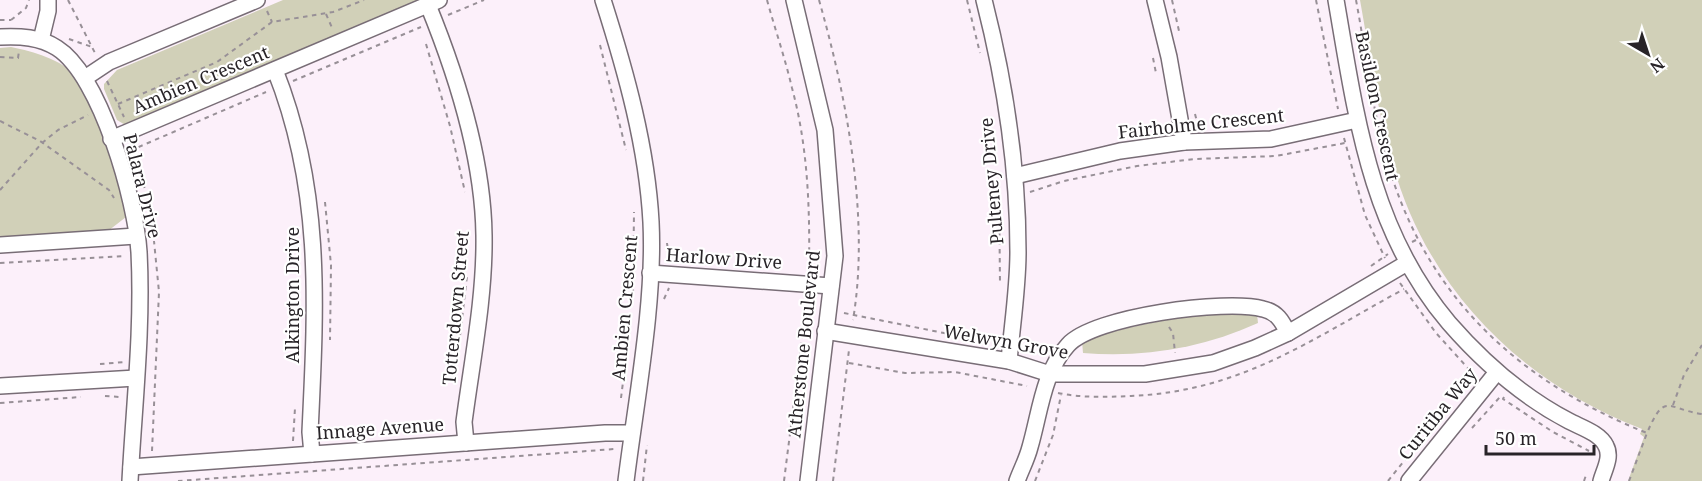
<svg xmlns="http://www.w3.org/2000/svg" width="1702" height="481" font-family="'Noto Serif',serif">
	<style>
		.green { fill: #d1d0b8 }
		.lines { fill: none; stroke-linecap: round; stroke-linejoin: round }
		.minor-casing { stroke: #786d76; stroke-width: 18 }
		.path { stroke: #989097; stroke-width: 2; stroke-dasharray: 4.5 4.5; stroke-linecap: butt }
		.minor { stroke: #fff; stroke-width: 15 }
		.labels { text-anchor: middle; stroke-width: 4.5; stroke-linejoin: round; paint-order: stroke }
		.street-label { font-size: 18px; fill: #282428; stroke: #fff }
	</style>
	<rect width="100%" height="100%" fill="#fcf0fa"/>
	<g class="green">
		<path d="M283,0h147l-303,126 -10,-6 -13,-31v-5l13,-14z"/>
		<path d="M1360,0h342v481h-74l16,-44 -4,-3 2,-5c-120,-46 -214,-139 -249,-264 -16,-54 -23,-110 -33,-165z"/>
		<path d="M11,47c24,5 49,12 67,30 26,28 39,102 48,140l-18,14 -108,7v-190z"/>
		<path d="M1217,314h40l1,9c-55,25 -114,35 -175,30l-1,-12c45,-15 88,-23 135,-27z"/>
	</g>
	<g class="lines">
		<defs>
			<g id="minor">
				<path d="M603,0c23,72 44,147 48,222 4,81 -15,178 -25,259"/>
				<path d="M794,0l31,130 10,126 -27,225"/>
				<path d="M984,0c21,82 34,167 34,252 0,36 -6,74 -9,109"/>
				<path d="M1155,0l14,57 15,85"/>
				<path d="M1336,0c20,116 34,230 113,323 34,39 74,74 120,98 11,6 31,12 37,25 6,11 -2,24 -5,35"/>
				<path d="M428,5c29,71 55,153 56,230 1,62 -12,126 -20,187l2,21"/>
				<path d="M0,37c20,-1 40,0 57,11 44,28 79,154 82,204 4,76 -5,153 -9,229"/>
				<path d="M41,40l7,-29v-11"/>
				<path d="M275,70c48,120 41,236 35,362l2,22"/>
				<path d="M85,78l24,-16 148,-62"/>
				<path d="M111,139l328,-139"/>
				<path d="M1015,176l105,-25 64,-9 87,-3 86,-19"/>
				<path d="M0,245l136,-9"/>
				<path d="M650,273l181,13"/>
				<path d="M825,331l184,30 41,13h95l68,-11 42,-15 33,-15 119,-70"/>
				<path d="M0,386l136,-8"/>
				<path d="M131,467l474,-34h27"/>
				<path d="M1017,481c4,-11 10,-22 13,-34 10,-34 13,-75 38,-102 26,-29 158,-46 195,-36 14,3 19,12 25,24"/>
				<path d="M1409,481l88,-109"/>
			</g>
		</defs>
		<use href="#minor" class="minor-casing"/>
		<g class="path">
			<path d="M68,0l27,53"/>
			<path d="M767,0c8,29 18,58 25,88 16,59 18,121 17,182"/>
			<path d="M819,0c28,98 51,219 34,320"/>
			<path d="M967,0l13,53"/>
			<path d="M1172,0l7,31"/>
			<path d="M1316,0l22,109"/>
			<path d="M1356,0c11,58 17,118 35,174 41,129 133,210 256,259 18,-42 20,-24 55,-19"/>
			<path d="M267,11l5,11"/>
			<path d="M326,14l7,16"/>
			<path d="M448,15l36,-15"/>
			<path d="M0,20h11"/>
			<path d="M11,20l15,-12 3,-8"/>
			<path d="M69,39l23,8"/>
			<path d="M426,44l24,82 15,66"/>
			<path d="M600,45l26,105"/>
			<path d="M0,57l18,1 1,-7"/>
			<path d="M1153,58l3,15"/>
			<path d="M107,81l17,36"/>
			<path d="M293,81l128,-54"/>
			<path d="M118,104l99,-42 55,-40 61,-10 31,-12"/>
			<path d="M1195,114l3,12"/>
			<path d="M0,121l40,20 69,49 5,8"/>
			<path d="M1344,138l21,77 20,43"/>
			<path d="M133,145l1,4 132,-57"/>
			<path d="M134,149l14,52"/>
			<path d="M999,186l1,99"/>
			<path d="M0,190l42,-47 16,-13 30,-15"/>
			<path d="M1030,192l34,-11 73,-15 57,-7 82,-3 69,-13"/>
			<path d="M148,202l2,15"/>
			<path d="M325,202l6,63 -1,75"/>
			<path d="M1412,242l6,-3"/>
			<path d="M667,243l2,16"/>
			<path d="M0,263l124,-7"/>
			<path d="M1371,266l17,-12"/>
			<path d="M1400,283l36,50 39,43"/>
			<path d="M633,294l1,-82"/>
			<path d="M664,299l5,-11"/>
			<path d="M806,307l9,1"/>
			<path d="M844,313l130,26"/>
			<path d="M1169,327l4,6 2,20"/>
			<path d="M458,353l9,-77"/>
			<path d="M849,363l56,10 50,-1 72,14"/>
			<path d="M100,364l25,-2"/>
			<path d="M1058,393c24,5 49,4 73,3 111,-5 179,-56 273,-107"/>
			<path d="M105,396l15,1"/>
			<path d="M1504,397l-1,2 50,33 36,19"/>
			<path d="M621,398l9,-72"/>
			<path d="M0,403l81,-6"/>
			<path d="M1673,405l11,-30 18,-30"/>
			<path d="M1472,428l28,-31"/>
			<path d="M293,441l2,-33"/>
			<path d="M152,451l7,-159 -5,-51"/>
			<path d="M178,481l437,-32"/>
			<path d="M643,481l4,-36"/>
			<path d="M784,481l23,-182"/>
			<path d="M833,481l16,-131"/>
			<path d="M1035,481l18,-46 8,-40"/>
			<path d="M1388,481l33,-41"/>
			<path d="M1584,481l2,-6"/>
			<path d="M1629,481l18,-48"/>
		</g>
		<use href="#minor" class="minor"/>
	</g>
	<g class="labels">
		<g class="street-label">
			<text transform="translate(201 80) rotate(-23)" y="6">Ambien Crescent</text>
			<text transform="translate(1377 106) rotate(78)" y="6">Basildon Crescent</text>
			<text transform="translate(1201 124) rotate(-6)" y="6">Fairholme Crescent</text>
			<text transform="translate(992 181) rotate(-95)" y="6">Pulteney Drive</text>
			<text transform="translate(142 186) rotate(76)" y="6">Palara Drive</text>
			<text transform="translate(724 259) rotate(4)" y="6">Harlow Drive</text>
			<text transform="translate(293 295) rotate(-90)" y="6">Alkington Drive</text>
			<text transform="translate(456 308) rotate(-85)" y="6">Totterdown Street</text>
			<text transform="translate(625 308) rotate(-85)" y="6">Ambien Crescent</text>
			<text transform="translate(1006 342) rotate(10)" y="6">Welwyn Grove</text>
			<text transform="translate(804 344) rotate(-84)" y="6">Atherstone Boulevard</text>
			<text transform="translate(1438 414) rotate(-51)" y="6">Curitiba Way</text>
			<text transform="translate(380 429) rotate(-4)" y="6">Innage Avenue</text>
		</g>
	</g>
	<g transform="translate(1648 54) rotate(141)" stroke="#ffffff" stroke-width="4.5" paint-order="stroke">
	<path d="M0-4.5L10 22L0 15L-10 22Z" fill="#282428"/>
	<text y="-9" font-size="16" font-weight="bold" text-anchor="middle" fill="#282428">N</text>
	</g>
	<path d="M1486 445v9h108v-9" fill="none" stroke="#282428" stroke-width="3"/>
	<text x="1495" y="445" font-size="18" fill="#282428" stroke="#ffffff" stroke-width="4.5" paint-order="stroke">50 m</text>
</svg>
